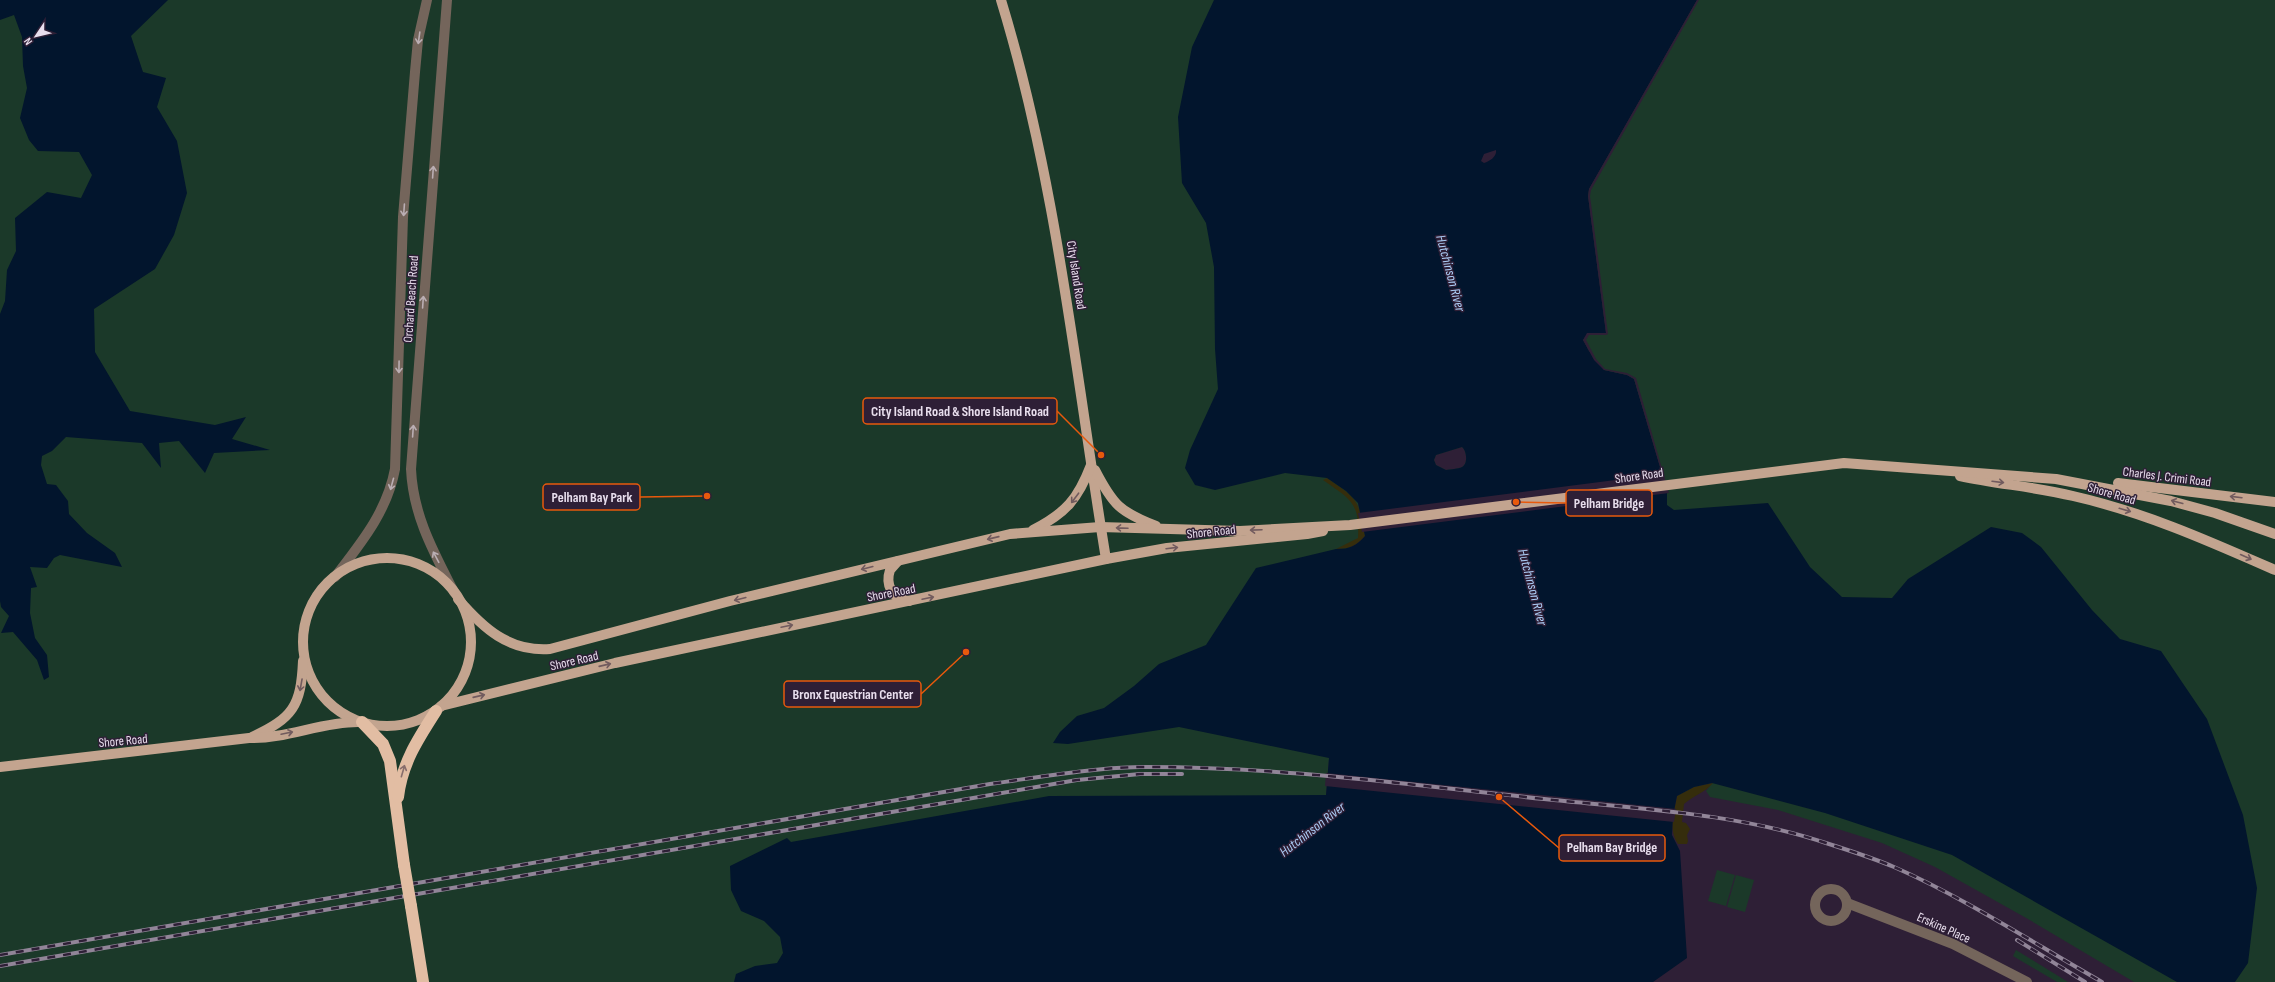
<svg xmlns="http://www.w3.org/2000/svg" width="2275" height="982" font-family="'Sofia Sans Condensed',sans-serif">
	<style>
		.green { fill: #1b3929; fill-rule: evenodd }
		.sand { fill: #352d0c }
		.water { fill: #02152d; fill-rule: evenodd }
		.pier { fill: #2e1f36 }
		.lines { fill: none; stroke-linecap: round; stroke-linejoin: round }
		.minor { stroke: #74655b; stroke-width: 10 }
		.major { stroke: #c3a48f; stroke-width: 10 }
		.highway { stroke: #e2bda3; stroke-width: 12 }
		.rail-casing { stroke: #918598; stroke-width: 4 }
		.rail { stroke: #2e1f36; stroke-width: 2.5; stroke-dasharray: 8; stroke-linecap: butt }
		.highway-bridge { stroke: #e2bda3; stroke-width: 12 }
		.oneway { stroke: #baaeb3 }
		.oneway2 { stroke: #715b5e }
		.oneway3 { stroke: #886e6c }
		.labels { text-anchor: middle; stroke-width: 3; stroke-linejoin: round; paint-order: stroke }
		.street-label { font-size: 13px; fill: #e8deed; stroke: #2e1f36 }
		.water-label { font-size: 14px; font-style: italic; fill: #accdf6; stroke: #2e1f36 }
		.leader { fill: none; stroke: #e8590c; stroke-width: 1.5 }
		.callout-dot { fill: #e8590c; stroke: #2e1f36; stroke-width: 1.5 }
		.callout { fill: #2e1f36; stroke: #e8590c; stroke-width: 1.5 }
		.callout-label { font-size: 14px; text-anchor: middle; font-weight: bold; fill: #e8deed }
	</style>
	<rect width="100%" height="100%" fill="#2e1f36"/>
	<g class="green">
		<path d="M0,0h1237l228,444 3,16 -4,7 -106,36 7,33 -18,13 -21,246 -211,187h-1115zM1462,447c5,4 6,17 0,20 -4,2 -11,2 -16,3l-10,-5 -2,-5 2,-5z"/>
		<path d="M1697,0h578v982h-141l-106,-63 -93,-52 -53,-24 -104,-33 -68,-13 -4,-6 6,-8 -18,4 -17,9 66,-124 -139,-302 -10,-10 -11,-20 4,-7h19l-18,-137 1,-7z"/>
		<path d="M1717,870l18,5 -9,31 -18,-5z"/>
		<path d="M1736,875l18,5 -9,32 -18,-5z"/>
		<path d="M2016,950l52,32h-11l-44,-26z"/>
	</g>
	<g class="sand">
		<path d="M1327,478c32,22 31,21 38,58 -9,10 -15,13 -29,13l22,-11c2,-36 -8,-39 -35,-58z"/>
		<path d="M1713,783c-9,10 -20,13 -29,21l-2,18 4,1 4,6 -3,6 1,6 -1,3h-9c-10,-15 -4,-31 -1,-48l17,-9z"/>
	</g>
	<g class="water">
		<path d="M0,0h168l-37,36 12,36 23,6 -9,29 20,34 10,52 -13,42 -19,34 -61,40 1,43 35,59 85,14 31,-8 -14,22 38,11 -56,3 -9,20 -26,-32 -20,2 2,25 -19,-25 -76,-6 -14,14 -10,5 -1,9 6,19 9,1 12,16 1,13 18,19 28,20 7,14 -62,-12 -6,3 -7,10 -17,-1 7,20 -6,1 -1,25 5,25 12,17 2,22 -5,3 -7,-20 -24,-28 -12,1 8,-17 -8,-9 -1,-6v-287l5,-13 2,-31 9,-19 -1,-33 32,-26 34,6 11,-23 -13,-23 -41,-1 -9,-11 -9,-22 7,-30 -4,-22 -1,-29 -8,-22 -14,5z"/>
		<path d="M1214,0h483l-108,189 -1,7 18,137h-18l-5,7 6,11 15,19 23,5 7,4 33,111v15l7,5 94,-7 42,64 32,30 50,1 16,-19 83,-52 31,6 19,14 51,63 28,29 41,12 46,68 36,96 14,73 -9,75 -13,19h-58l-225,-127 -127,-42 -113,-30 -18,4 -17,9 -4,20 -1,19 8,16 7,107 -34,24h-919l2,-8 19,-8 22,-3 6,-10 -3,-16 -16,-16 -23,-10 -10,-21 -1,-24 57,-28 4,4 258,-46 277,-1 3,-37 -150,-31 -111,17 -15,-1 7,-11 17,-16 27,-8 30,-22 25,-22 47,-19 50,-77 80,-19c14,0 20,-3 29,-13l-7,-33 -12,-12 -19,-13 -42,-5 -70,17 -20,-5 -10,-17 5,-18 28,-61 -3,-40 -1,-82 -8,-44 -24,-40 -4,-66 14,-70zM1496,150c1,6 -5,11 -12,13l-3,-2 3,-7zM1462,447c5,4 6,17 0,20 -4,2 -11,2 -16,3l-10,-5 -2,-5 2,-5z"/>
	</g>
	<g class="pier">
		<path d="M1697,0h2l-108,190 -1,6 18,138 -2,1h-17l-3,5 10,19 9,10 22,4 9,5 33,115 -307,39 -4,-19 304,-39 -28,-95 -7,-4 -23,-5 -10,-10 -11,-20 4,-7h19l-18,-137 1,-7z"/>
		<path d="M1326,773l350,36 -2,13 -349,-36z"/>
	</g>
	<g class="lines">
		<g class="minor">
			<path d="M447,0l-36,469c2,46 22,82 43,123"/>
			<path d="M335,577c26,-34 52,-65 60,-108l8,-252 12,-145 3,-32 9,-40"/>
			<circle cx="1831" cy="905" r="16"/>
			<path d="M1847,903l106,41 74,38"/>
		</g>
		<g class="major">
			<path d="M1001,0c56,183 74,371 105,559"/>
			<path d="M1095,470c18,35 25,42 61,56"/>
			<path d="M1960,476c37,8 76,11 113,20 71,16 136,45 202,74"/>
			<path d="M2118,483l157,19"/>
			<path d="M1033,530c33,-17 45,-31 58,-65"/>
			<circle cx="387" cy="642" r="84"/>
			<path d="M898,561l-8,9c-5,15 2,29 19,31"/>
			<path d="M458,599c25,29 51,53 92,50l180,-48 280,-67 90,-7 140,4 110,-6 494,-62 212,16 115,22 44,12 60,21"/>
			<path d="M441,706l174,-43 491,-104 61,-11 140,-14 16,-3"/>
			<path d="M252,737c41,-19 49,-31 51,-76"/>
			<path d="M0,767l249,-29c37,1 72,-16 109,-16"/>
		</g>
		<g class="highway">
			<path d="M362,722l21,22 7,17 14,104"/>
			<path d="M398,797c4,-34 20,-58 38,-86"/>
			<path d="M411,906l12,76"/>
		</g>
		<defs>
			<g id="rail">
				<path d="M2017,940l68,42"/>
				<path d="M0,955l990,-171c50,-7 100,-16 150,-17 135,-1 270,18 404,32 95,10 194,14 285,45 22,7 44,14 65,23 71,31 141,77 208,115"/>
				<path d="M0,966l1077,-186 63,-6h42"/>
			</g>
		</defs>
		<use href="#rail" class="rail-casing"/>
		<use href="#rail" class="rail"/>
		<path class="highway-bridge" d="M404,865l7,41"/>
	</g>
	<defs><path id="oneway-shaft" d="M-6 0H5M1.5-3L5.5 0L1.5 3" fill="none" stroke-width="1.6" stroke-linecap="round" stroke-linejoin="round"/></defs>
	<g class="oneway">
		<use href="#oneway-shaft" transform="translate(419 38) rotate(98)"/>
		<use href="#oneway-shaft" transform="translate(433 172) rotate(-86)"/>
		<use href="#oneway-shaft" transform="translate(404 210) rotate(94)"/>
		<use href="#oneway-shaft" transform="translate(423 302) rotate(-86)"/>
		<use href="#oneway-shaft" transform="translate(399 367) rotate(91)"/>
		<use href="#oneway-shaft" transform="translate(413 431) rotate(-86)"/>
		<use href="#oneway-shaft" transform="translate(392 484) rotate(105)"/>
		<use href="#oneway-shaft" transform="translate(436 557) rotate(-118)"/>
	</g>
	<g class="oneway2">
		<use href="#oneway-shaft" transform="translate(1998 482) rotate(7)"/>
		<use href="#oneway-shaft" transform="translate(2236 497) rotate(-173)"/>
		<use href="#oneway-shaft" transform="translate(1075 498) rotate(127)"/>
		<use href="#oneway-shaft" transform="translate(2177 502) rotate(-165)"/>
		<use href="#oneway-shaft" transform="translate(2125 510) rotate(16)"/>
		<use href="#oneway-shaft" transform="translate(1122 528) rotate(-178)"/>
		<use href="#oneway-shaft" transform="translate(1256 530) rotate(178)"/>
		<use href="#oneway-shaft" transform="translate(993 538) rotate(167)"/>
		<use href="#oneway-shaft" transform="translate(1172 548) rotate(-7)"/>
		<use href="#oneway-shaft" transform="translate(2246 557) rotate(24)"/>
		<use href="#oneway-shaft" transform="translate(867 568) rotate(166)"/>
		<use href="#oneway-shaft" transform="translate(928 598) rotate(-12)"/>
		<use href="#oneway-shaft" transform="translate(740 599) rotate(166)"/>
		<use href="#oneway-shaft" transform="translate(787 626) rotate(-12)"/>
		<use href="#oneway-shaft" transform="translate(605 665) rotate(-13)"/>
		<use href="#oneway-shaft" transform="translate(301 685) rotate(100)"/>
		<use href="#oneway-shaft" transform="translate(479 696) rotate(-13)"/>
		<use href="#oneway-shaft" transform="translate(287 733) rotate(-12)"/>
	</g>
	<use class="oneway3" href="#oneway-shaft" transform="translate(403 771) rotate(-74)"/>
	<g class="labels">
		<g class="street-label">
			<text transform="translate(1077 275) rotate(81)" y="5">City Island Road</text>
			<text transform="translate(410 299) rotate(-86)" y="5">Orchard Beach Road</text>
			<text transform="translate(1639 475) rotate(-8)" y="5">Shore Road</text>
			<text transform="translate(2167 476) rotate(7)" y="5">Charles J. Crimi Road</text>
			<text transform="translate(2112 493) rotate(16)" y="5">Shore Road</text>
			<text transform="translate(1211 531) rotate(-6)" y="5">Shore Road</text>
			<text transform="translate(891 592) rotate(-11)" y="5">Shore Road</text>
			<text transform="translate(574 660) rotate(-13)" y="5">Shore Road</text>
			<text transform="translate(123 740) rotate(-5)" y="5">Shore Road</text>
			<text transform="translate(1944 927) rotate(24)" y="5">Erskine Place</text>
		</g>
		<g class="water-label">
			<text transform="translate(1451 273) rotate(75)" y="5">Hutchinson River</text>
			<text transform="translate(1533 587) rotate(75)" y="5">Hutchinson River</text>
			<text transform="translate(1312 829) rotate(-38)" y="5">Hutchinson River</text>
		</g>
	</g>
	<path class="leader" d="M1101 455L1057 411M707 496L640 497M1516 502L1566 503M966 652L921 694M1499 797L1559 848"/>
	<g class="callout-dot">
		<circle cx="1101" cy="455" r="4"/>
		<circle cx="707" cy="496" r="4"/>
		<circle cx="1516" cy="502" r="4"/>
		<circle cx="966" cy="652" r="4"/>
		<circle cx="1499" cy="797" r="4"/>
	</g>
	<g class="callout">
		<rect x="863" y="398" width="194" height="26" rx="4"/>
		<rect x="543" y="484" width="97" height="26" rx="4"/>
		<rect x="1566" y="490" width="86" height="26" rx="4"/>
		<rect x="784" y="681" width="137" height="26" rx="4"/>
		<rect x="1559" y="835" width="106" height="26" rx="4"/>
	</g>
	<g class="callout-label">
		<text x="960" y="416">City Island Road &amp; Shore Island Road</text>
		<text x="592" y="502">Pelham Bay Park</text>
		<text x="1609" y="508">Pelham Bridge</text>
		<text x="853" y="699">Bronx Equestrian Center</text>
		<text x="1612" y="852">Pelham Bay Bridge</text>
	</g>
	<g transform="translate(36 36) rotate(235)" stroke="#2e1f36" stroke-width="3" paint-order="stroke">
	<path d="M0-3L7 15L0 10L-7 15Z" fill="#e8deed"/>
	<text y="-6" font-size="11" font-weight="bold" text-anchor="middle" fill="#e8deed">N</text>
	</g>
</svg>
